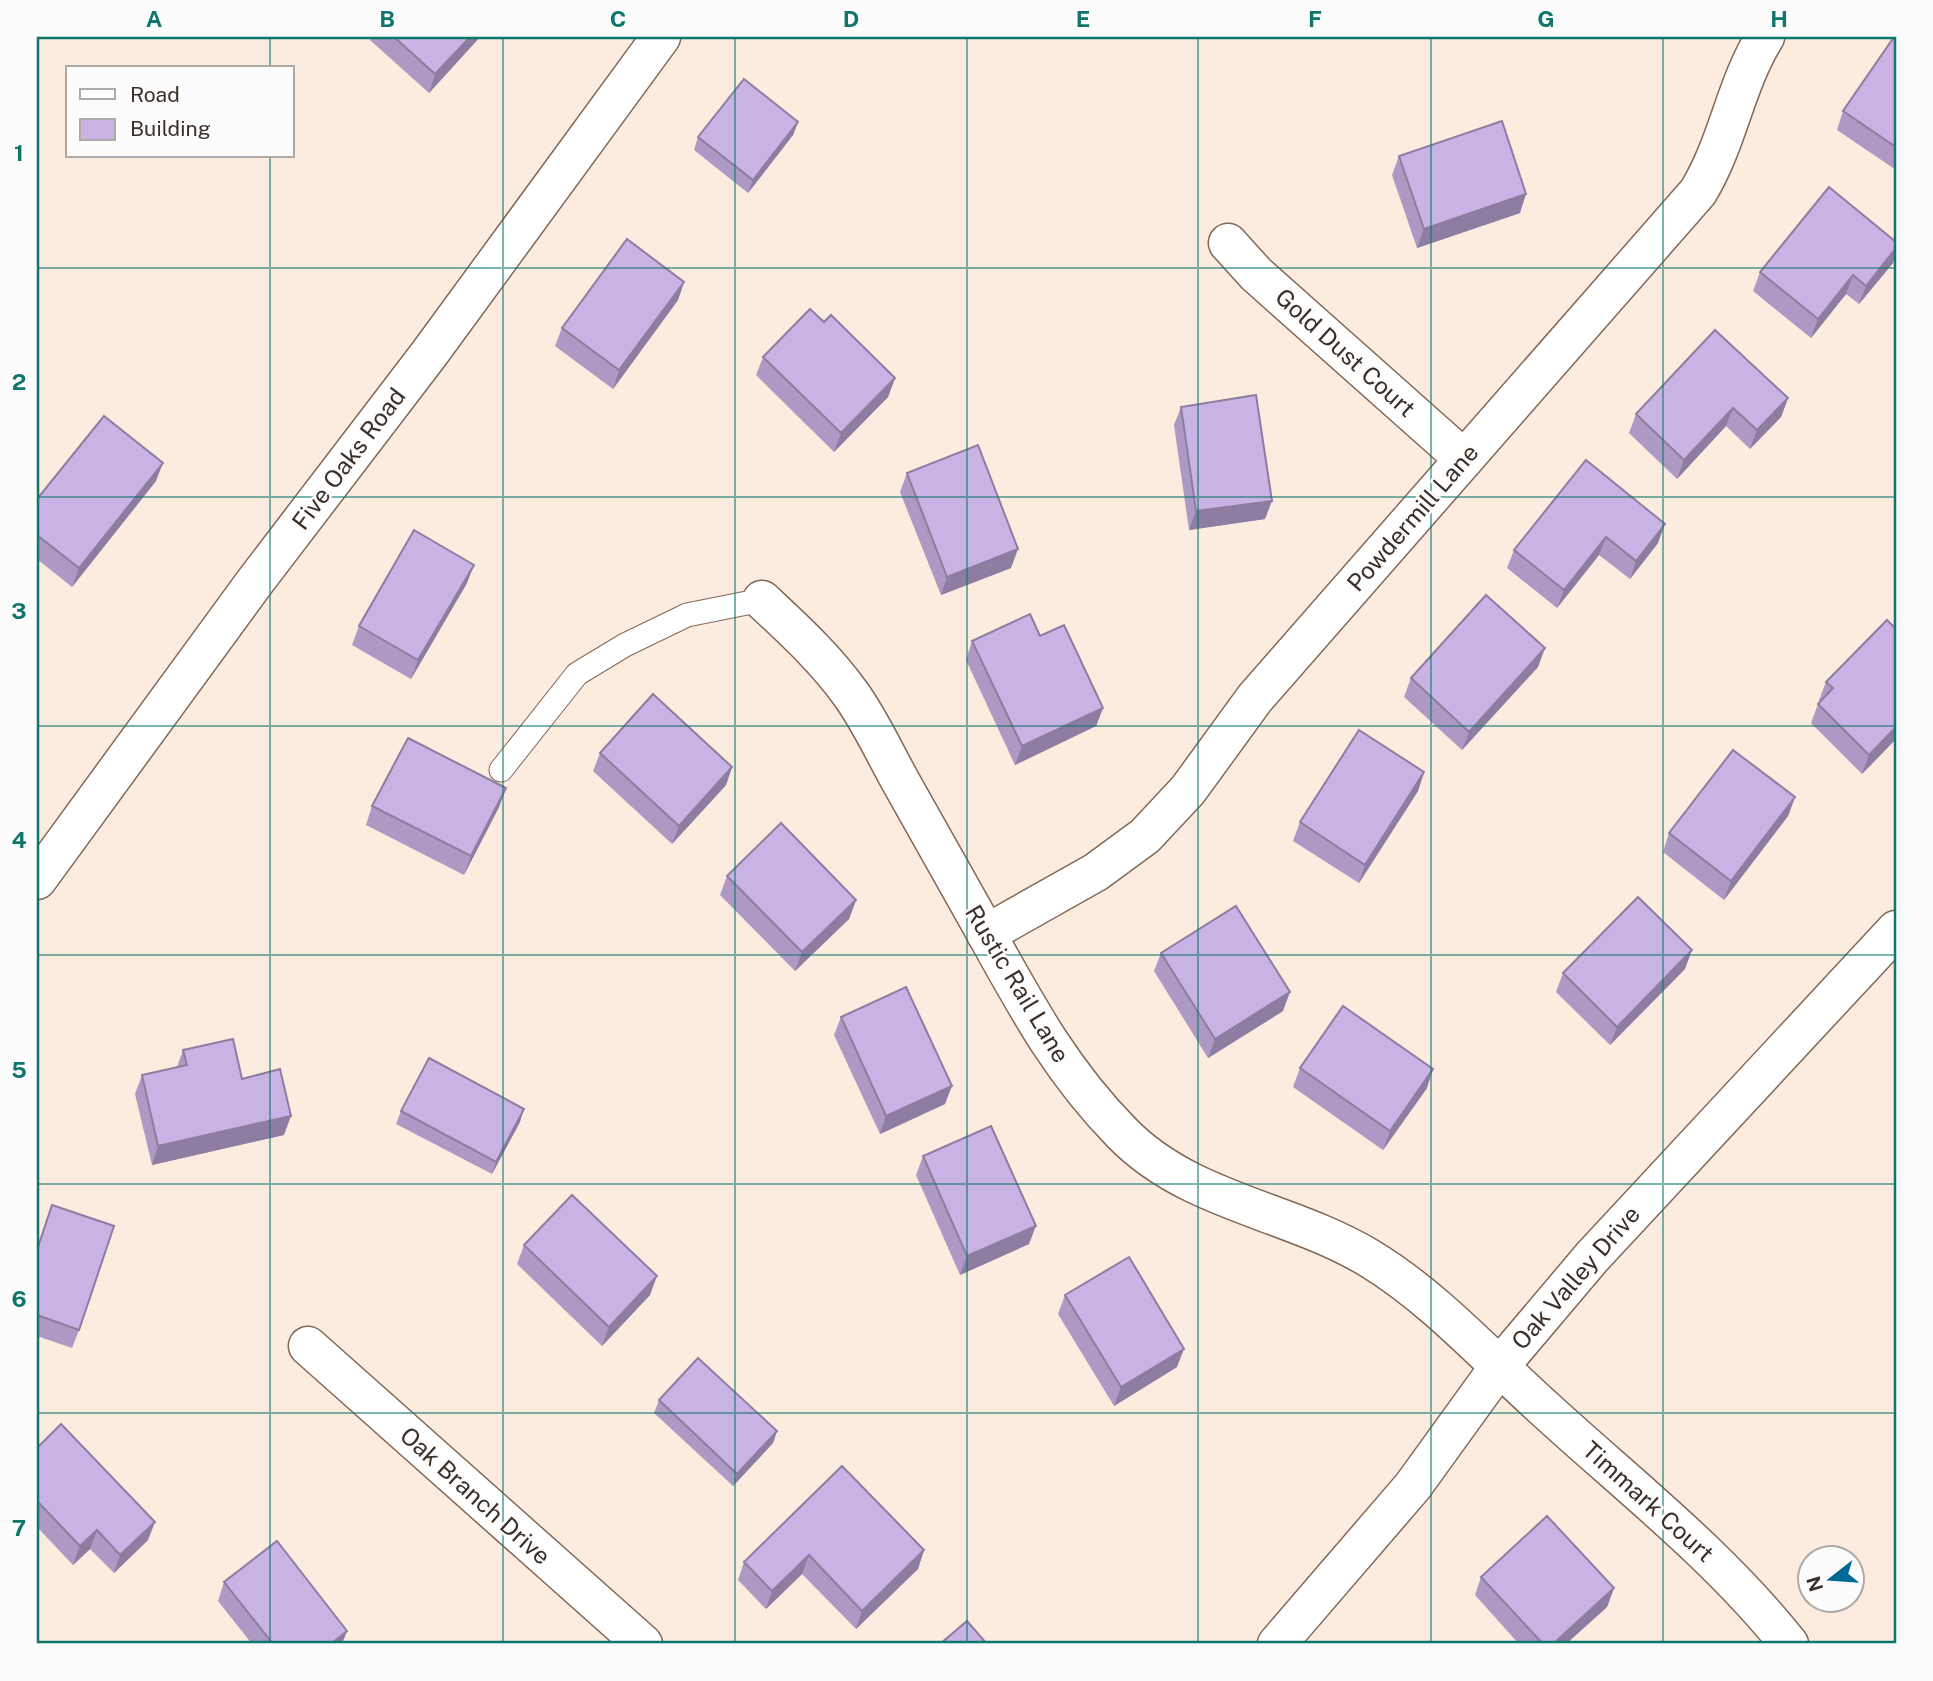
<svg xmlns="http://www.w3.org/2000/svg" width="1933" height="1681" font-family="'Public Sans',sans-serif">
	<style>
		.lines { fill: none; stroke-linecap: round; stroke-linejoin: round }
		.service-casing { stroke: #826857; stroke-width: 25 }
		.minor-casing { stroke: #826857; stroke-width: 41 }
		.tertiary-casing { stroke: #826857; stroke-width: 41 }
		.service { stroke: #fff; stroke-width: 23 }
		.minor { stroke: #fff; stroke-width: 38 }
		.tertiary { stroke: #fff; stroke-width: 38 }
		.wall { fill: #ad99c4 }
		.shaded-wall { fill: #8d7da0 }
		.building { fill: #c9b2e4; stroke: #8d7da0; stroke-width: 2 }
		.grid { fill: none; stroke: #0f766e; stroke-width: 2; stroke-opacity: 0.55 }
		.labels { text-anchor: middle; stroke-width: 5; stroke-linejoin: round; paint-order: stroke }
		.street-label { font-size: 24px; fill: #3b2f28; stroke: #fbfcfb }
		.neatline { fill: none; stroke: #0f766e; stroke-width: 2.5 }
		.grid-label { font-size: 23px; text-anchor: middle; font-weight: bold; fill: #0f766e }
	</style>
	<rect width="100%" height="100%" fill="#fcebdf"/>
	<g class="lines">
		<defs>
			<path id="service" d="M501,770l76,-96 48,-29 62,-30 75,-15"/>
			<g id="minor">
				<path d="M1228,243l28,31 208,185"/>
				<path d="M762,600c31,29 63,58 88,93 20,27 35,61 52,91 28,50 57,101 85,151 41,74 75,137 135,198 67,69 167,77 247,125 66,40 119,100 177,152 83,76 172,145 243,234"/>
				<path d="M37,880l217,-297 175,-229 232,-317"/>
				<path d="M986,934l110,-62 49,-36 43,-46 67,-92 443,-506c30,-49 37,-107 67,-155"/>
				<path d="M308,1346l335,298"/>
			</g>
			<path id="tertiary" d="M1277,1644l136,-158 86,-119 93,-110 304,-327"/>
		</defs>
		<use href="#service" class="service-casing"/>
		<use href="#minor" class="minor-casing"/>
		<use href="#tertiary" class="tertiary-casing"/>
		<use href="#service" class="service"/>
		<use href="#minor" class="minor"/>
		<use href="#tertiary" class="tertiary"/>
	</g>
	<g class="wall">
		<path d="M372,37h108l-51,56 -59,-53z"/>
		<path d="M1896,37v133l-59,-40 6,-19z"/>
		<path d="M798,122l-5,13 -45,58 -54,-43 4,-13z"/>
		<path d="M1399,156l121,57 -103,35 -25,-73z"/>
		<path d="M1896,242v11l-3,10 -34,41 -13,-10 -35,44 -58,-47 7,-19z"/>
		<path d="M684,282l-6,18 -65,89 -58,-43 7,-18z"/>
		<path d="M763,357l132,21 -7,19 -54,55 -78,-77z"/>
		<path d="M1788,398l-7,19 -31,32 -24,-23 -49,53 -48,-46 7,-19z"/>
		<path d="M1181,407l84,112 -76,11 -15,-105z"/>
		<path d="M1586,460l72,83 -28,36 -31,-24 -42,53 -50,-40 7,-18z"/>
		<path d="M907,473l104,95 -70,27 -41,-103z"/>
		<path d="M156,481l-84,106 -35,-28v-60z"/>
		<path d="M467,583l-56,96 -59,-34 7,-19z"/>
		<path d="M1896,629v110l-34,35 -51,-51 7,-19 2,-3 -1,-1 7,-18z"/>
		<path d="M1040,636l63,72 -7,18 -81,39 -49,-105 6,-19z"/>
		<path d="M1538,667l-76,83 -58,-53 7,-19z"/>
		<path d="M600,753l132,14 -6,18 -54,59 -79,-73z"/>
		<path d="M1424,772l-6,19 -59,92 -66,-42 7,-19z"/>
		<path d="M506,788l-7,19 -35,68 -98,-50 6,-19z"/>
		<path d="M1795,797l-7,19 -64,84 -61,-48 6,-19z"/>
		<path d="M727,876l129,24 -7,19 -54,52 -75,-76z"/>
		<path d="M1161,953l122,58 -75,47 -54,-87z"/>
		<path d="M1685,969l-75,76 -54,-53 7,-19z"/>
		<path d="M841,1017l104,87 -65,30 -46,-99z"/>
		<path d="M183,1050l59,29 42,56 -132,30 -17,-71 7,-19 35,-8z"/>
		<path d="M1300,1068l127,20 -44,62 -90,-63z"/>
		<path d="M401,1111l119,11 -28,52 -96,-50z"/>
		<path d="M923,1156l106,88 -69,31 -44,-100z"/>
		<path d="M524,1245l126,50 -48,51 -85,-82z"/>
		<path d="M37,1248l42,82 -7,18 -35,-12z"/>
		<path d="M1065,1295l112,72 -63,39 -56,-92z"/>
		<path d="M659,1400l118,31 -4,12 -40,43 -79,-73z"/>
		<path d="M37,1448l111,92 -34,33 -24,-24 -17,16 -36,-38z"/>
		<path d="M842,1466l82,84 -6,19 -62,60 -54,-55 -36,35 -28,-29 6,-18z"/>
		<path d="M1481,1577l133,11 -7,19 -41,37h-47l-44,-49z"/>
		<path d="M224,1582l118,62h-90l-34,-43z"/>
	</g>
	<g class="shaded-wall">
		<path d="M470,37h10l-51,56 6,-19z"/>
		<path d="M798,122l-5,13 -45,58 5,-13z"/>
		<path d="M1526,194l-6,19 -103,35 7,-19z"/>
		<path d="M1896,248v5l-3,10 -34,41 7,-18z"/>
		<path d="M1853,275l-7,19 -35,44 7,-19z"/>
		<path d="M684,282l-6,18 -65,89 6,-19z"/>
		<path d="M895,378l-7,19 -54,55 7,-19z"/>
		<path d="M1788,398l-7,19 -31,32 7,-19z"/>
		<path d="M1733,408l-7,18 -49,53 7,-19z"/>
		<path d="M163,463l-7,18 -84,106 7,-19z"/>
		<path d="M1272,501l-7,18 -76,11 7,-19z"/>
		<path d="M1665,524l-7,19 -28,36 6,-18z"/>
		<path d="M1606,537l-7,18 -42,53 7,-18z"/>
		<path d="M1018,549l-7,19 -70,27 6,-18z"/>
		<path d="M474,565l-7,18 -56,96 7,-19z"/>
		<path d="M1545,648l-7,19 -76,83 7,-18z"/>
		<path d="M1103,708l-7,18 -81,39 7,-19z"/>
		<path d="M1896,727v12l-34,35 7,-19z"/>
		<path d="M732,767l-6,18 -54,59 7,-18z"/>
		<path d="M1424,772l-6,19 -59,92 6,-18z"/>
		<path d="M506,788l-7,19 -35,68 7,-19z"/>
		<path d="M1795,797l-7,19 -64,84 7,-19z"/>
		<path d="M856,900l-7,19 -54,52 7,-19z"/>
		<path d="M1692,950l-7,19 -75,76 7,-18z"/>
		<path d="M1290,992l-7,19 -75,47 7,-19z"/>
		<path d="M1433,1069l-6,19 -44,62 7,-19z"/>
		<path d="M952,1086l-7,18 -65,30 6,-18z"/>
		<path d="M524,1109l-4,13 -28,52 4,-12z"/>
		<path d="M291,1116l-7,19 -132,30 6,-19z"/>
		<path d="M1036,1226l-7,18 -69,31 7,-19z"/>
		<path d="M657,1276l-7,19 -48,51 7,-19z"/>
		<path d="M1184,1349l-7,18 -63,39 7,-19z"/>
		<path d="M777,1431l-4,12 -40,43 4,-12z"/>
		<path d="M155,1522l-7,18 -34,33 6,-18z"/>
		<path d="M97,1530l-7,19 -17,16 7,-19z"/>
		<path d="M924,1550l-6,19 -62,60 6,-18z"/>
		<path d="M809,1555l-7,19 -36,35 6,-18z"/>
		<path d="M1614,1588l-7,19 -41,37h-13z"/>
		<path d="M347,1631l-5,13h-11z"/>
	</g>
	<g class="building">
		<path d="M394,37h76l-35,37z"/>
		<path d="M1894,37h2v110l-53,-36z"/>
		<path d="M744,79l54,43 -45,58 -55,-43z"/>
		<path d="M1502,121l24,73 -102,35 -25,-73z"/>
		<path d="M1829,187l67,55v6l-30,38 -13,-11 -35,44 -58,-47z"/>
		<path d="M627,239l57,43 -65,88 -57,-42z"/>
		<path d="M810,309l14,13 7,-7 64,63 -54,55 -78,-76z"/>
		<path d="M1715,330l73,68 -31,32 -24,-22 -49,52 -48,-46z"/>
		<path d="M1256,395l16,106 -76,10 -15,-104z"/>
		<path d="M104,416l59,47 -84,105 -42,-33v-36z"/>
		<path d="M978,445l40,104 -71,28 -40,-104z"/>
		<path d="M1586,460l79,64 -29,37 -30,-24 -42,53 -50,-40z"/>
		<path d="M414,530l60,35 -56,95 -59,-34z"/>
		<path d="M1486,595l59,53 -76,84 -58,-54z"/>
		<path d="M1030,614l10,22 24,-11 39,83 -81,38 -50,-105z"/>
		<path d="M1887,620l9,9v98l-27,28 -51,-51 15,-16 -7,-6z"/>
		<path d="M653,694l79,73 -53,59 -79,-73z"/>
		<path d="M1359,730l65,42 -59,93 -65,-43z"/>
		<path d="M408,738l98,50 -35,68 -99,-50z"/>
		<path d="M1733,750l62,47 -64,84 -62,-48z"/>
		<path d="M781,823l75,77 -54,52 -75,-76z"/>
		<path d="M1638,897l54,53 -75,77 -54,-54z"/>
		<path d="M1236,906l54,86 -75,47 -54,-86z"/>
		<path d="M906,987l46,99 -66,30 -45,-99z"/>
		<path d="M1343,1006l90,63 -43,62 -90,-63z"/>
		<path d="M233,1039l9,40 38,-10 11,47 -133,30 -16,-71 45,-10 -4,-15z"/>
		<path d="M429,1058l95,51 -28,53 -95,-51z"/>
		<path d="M991,1126l45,100 -69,30 -44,-100z"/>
		<path d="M572,1195l85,81 -48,51 -85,-82z"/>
		<path d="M52,1205l62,21 -35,104 -42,-15v-65z"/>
		<path d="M1129,1257l55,92 -63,38 -56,-92z"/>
		<path d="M698,1358l79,73 -40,43 -78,-74z"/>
		<path d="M61,1424l94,98 -35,33 -23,-25 -17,16 -43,-45v-53z"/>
		<path d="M842,1466l82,84 -62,61 -53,-56 -37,36 -28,-29z"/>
		<path d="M1547,1516l67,72 -61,56h-10l-62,-67z"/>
		<path d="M277,1541l70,90 -16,13h-58l-49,-62z"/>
		<path d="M967,1621l20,23h-47z"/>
	</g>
	<path class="grid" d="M270,37v31M503,37v1607M735,37v1607M967,37v1607M1198,37v1607M1431,37v1607M1663,37v1607M270,156v1488M37,268h1859M37,497h1859M37,726h1859M37,955h1859M37,1184h1859M37,1413h1859"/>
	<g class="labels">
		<g class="street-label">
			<text transform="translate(1345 353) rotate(42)" y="8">Gold Dust Court</text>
			<text transform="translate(349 459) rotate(-53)" y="8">Five Oaks Road</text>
			<text transform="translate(1413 518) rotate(-49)" y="8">Powdermill Lane</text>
			<text transform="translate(1017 984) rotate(59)" y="8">Rustic Rail Lane</text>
			<text transform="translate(1576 1278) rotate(-49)" y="8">Oak Valley Drive</text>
			<text transform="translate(475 1496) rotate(42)" y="8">Oak Branch Drive</text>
			<text transform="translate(1648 1502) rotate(42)" y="8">Timmark Court</text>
		</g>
	</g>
	<rect width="1933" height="1681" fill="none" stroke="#fbfcfb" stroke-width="77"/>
	<rect x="66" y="66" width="228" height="91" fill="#fbfcfb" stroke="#aeaaa7" stroke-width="2"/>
	<rect x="80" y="89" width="35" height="10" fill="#ffffff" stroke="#aeaaa7" stroke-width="2"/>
	<text x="130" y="102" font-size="21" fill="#3b2f28">Road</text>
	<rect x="80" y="119" width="35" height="21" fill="#c9b2e4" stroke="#aeaaa7" stroke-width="2"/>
	<text x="130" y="136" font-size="21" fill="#3b2f28">Building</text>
	<g transform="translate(1831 1579) rotate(253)"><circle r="33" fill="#fbfcfb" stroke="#aeaaa7" stroke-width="2"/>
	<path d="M0-5L12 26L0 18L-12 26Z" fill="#006a97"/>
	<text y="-10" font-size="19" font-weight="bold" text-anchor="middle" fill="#3b2f28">N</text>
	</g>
	<rect x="38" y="38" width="1857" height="1604" class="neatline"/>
	<g class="grid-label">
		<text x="154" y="27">A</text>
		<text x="387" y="27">B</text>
		<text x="618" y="27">C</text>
		<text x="851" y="27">D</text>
		<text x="1083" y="27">E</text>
		<text x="1315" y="27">F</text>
		<text x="1546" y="27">G</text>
		<text x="1779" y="27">H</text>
		<text x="19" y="161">1</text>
		<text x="19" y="390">2</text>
		<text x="19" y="619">3</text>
		<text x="19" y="848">4</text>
		<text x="19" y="1078">5</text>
		<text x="19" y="1307">6</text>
		<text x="19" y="1536">7</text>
	</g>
</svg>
